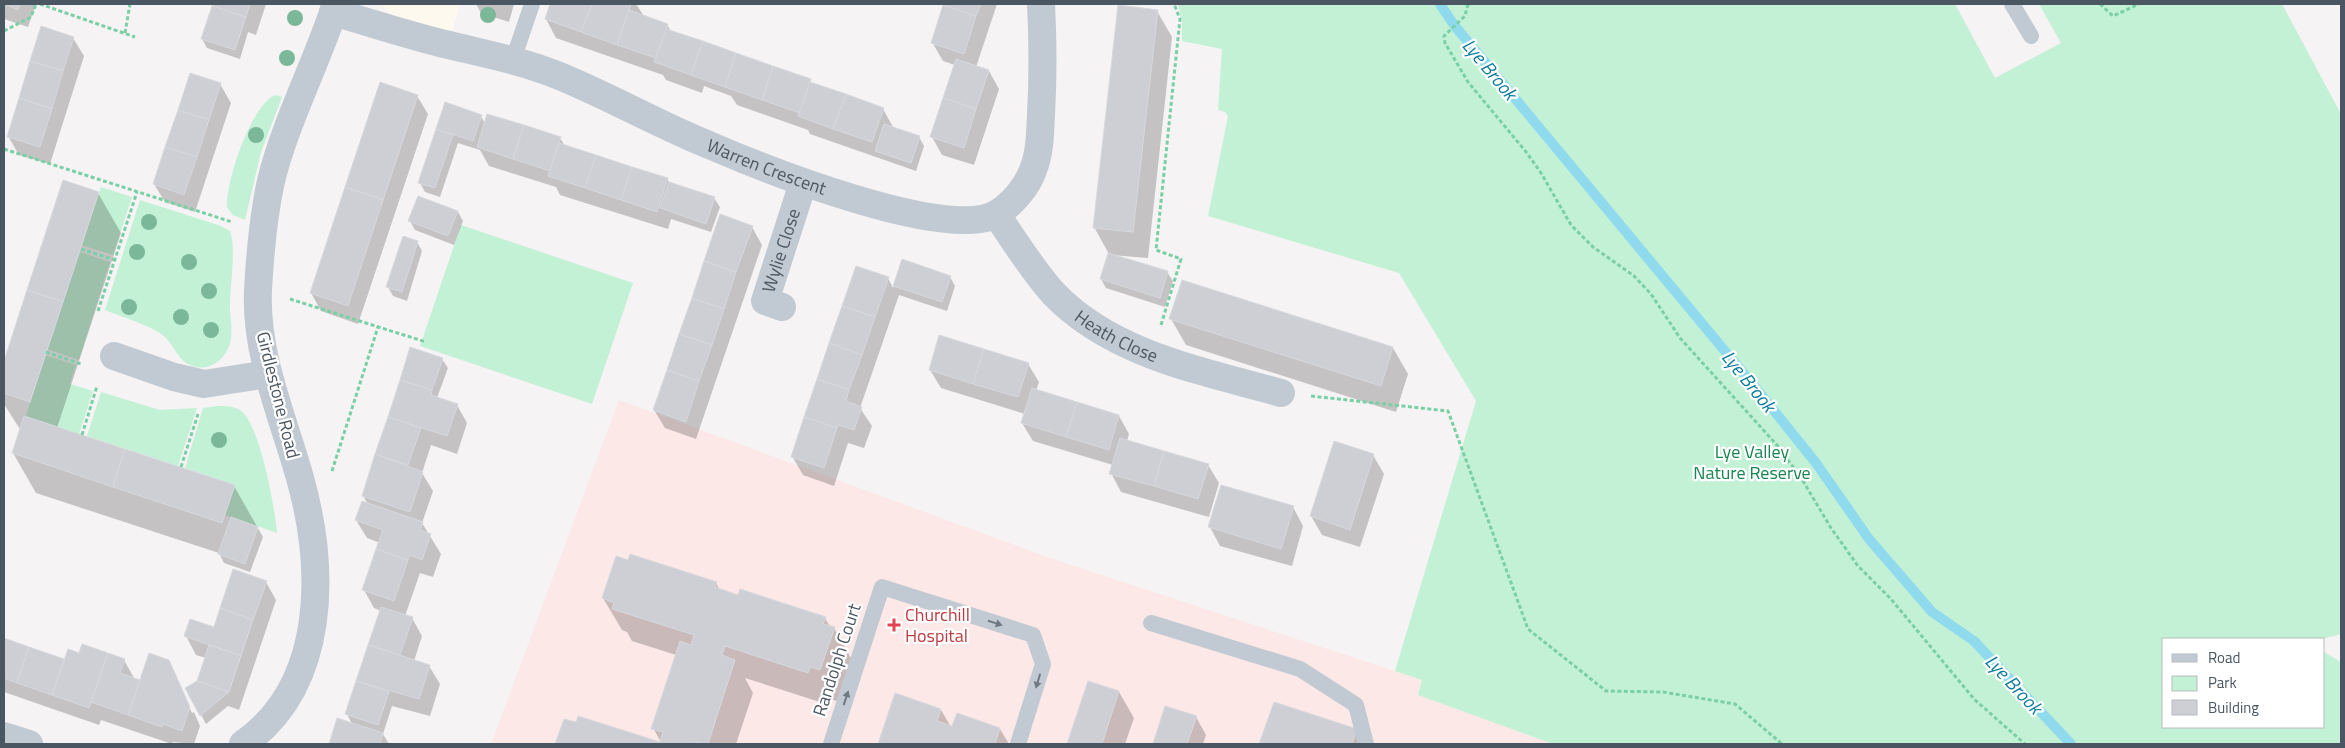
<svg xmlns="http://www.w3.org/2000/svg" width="2345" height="748" font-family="'Titillium Web',sans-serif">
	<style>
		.commercial { fill: #fdf9ef }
		.medical { fill: #fce8e6 }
		.green { fill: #c3f1d5 }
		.shadow { fill: #0003 }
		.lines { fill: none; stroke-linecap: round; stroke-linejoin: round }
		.stream { stroke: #90daee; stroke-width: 10 }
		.building { fill: #cdcfd5; stroke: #d7d9de }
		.path { stroke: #7ad0a6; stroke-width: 3; stroke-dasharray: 4 2.5; stroke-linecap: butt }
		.lane { stroke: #c1cad2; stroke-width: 16 }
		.street { stroke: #c1cad2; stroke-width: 28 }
		.tree { fill: #7bb799 }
		.oneway { fill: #6e7983 }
		.health-dot { fill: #e0444e; stroke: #fff; stroke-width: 2 }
		.labels { text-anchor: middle; stroke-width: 4.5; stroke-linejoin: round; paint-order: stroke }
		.street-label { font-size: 18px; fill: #4a5661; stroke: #fff }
		.park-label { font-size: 18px; fill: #17864f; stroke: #fff }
		.health-label { font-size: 18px; fill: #be3a42; stroke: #fff; text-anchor: start }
		.water-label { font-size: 19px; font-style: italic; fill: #0c7c9b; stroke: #fff }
	</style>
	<rect width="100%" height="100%" fill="#f5f3f3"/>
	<path class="commercial" d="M381,4h79l-8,29 -61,-17z"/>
	<path class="medical" d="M619,400l434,159 369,121 -3,15 134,49h-1062z"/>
	<g class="green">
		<path d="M1178,4h777l40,74 66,-35 -22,-39h243l59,110v520l-19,5h-158v88h160v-75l17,10v82h-788l-135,-49 4,-15 -27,-9 81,-270 -77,-128 -191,-57 20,-100 -3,-4 -7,-2 4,-61 -40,-8v-20z"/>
		<path d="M275,95l7,2 -21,55 -16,68 -12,-5 -6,-8c-1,-26 23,-100 48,-112z"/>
		<path d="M101,187l31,10 -19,58 -32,-10z"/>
		<path d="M140,200l81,26 9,5c7,19 -1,58 0,80 1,9 2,18 1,27 -2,21 -25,38 -45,25 -10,-7 -14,-22 -25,-29 -12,-9 -41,-18 -56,-24z"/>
		<path d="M461,225l172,58 -41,121 -172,-58z"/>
		<path d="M80,252l30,10 -31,98 -32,-11z"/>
		<path d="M45,355l31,10 -6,19 23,7 -14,43 -53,-18z"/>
		<path d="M101,392l59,18 37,-2 -19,58 -91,-30z"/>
		<path d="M217,406c8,0 16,0 23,4 20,13 35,99 37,123l-52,-18 10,-30 -50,-17 18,-60z"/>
	</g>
	<g class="shadow">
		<path d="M4,4h32l-8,23 -24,-8z"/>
		<path d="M214,4h52l-10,31 -8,-3 -8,27 -33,-11 -5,-9z"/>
		<path d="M476,4h38l-5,18 -28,-9z"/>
		<path d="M551,4h85l8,12 23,9 4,6 212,78 10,18 26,10 5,9 -8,25 -106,-37 -2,-4 -71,-25 -6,-9 -27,-10 -2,7 -36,-13 -3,-5 -107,-37 -10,-19z"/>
		<path d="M945,4h52l-21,63 13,4 10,18 -25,76 -32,-10 -10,-18 23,-72 -12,-4 -11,-19z"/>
		<path d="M1157,11l15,26 -24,221 -37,-3 56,17 6,9 -8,26 -59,-19 -5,-9 8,-25 -15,-27z"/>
		<path d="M73,38l11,18 -34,108 -31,-9 -11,-19z"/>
		<path d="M220,84l11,19 -36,109 -30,-10 -11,-18z"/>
		<path d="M417,96l11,18 -70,210 -37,-13 -10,-18z"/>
		<path d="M446,104l35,12 4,8 75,14 5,8 102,33 3,4 44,15 6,9 -9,25 -40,-13 -3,10 -108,-34 -4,-8 -67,-21 -9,-16 -22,-7 -18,54 -15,-5 -5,-9z"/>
		<path d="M64,182l34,11 23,40 -64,195 177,58 29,51 -13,35 -26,-9 -5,-10 -183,-60 -23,-40 8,-22 -17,-27v-39z"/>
		<path d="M458,212l5,9 -9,24 -39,-15 -5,-9z"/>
		<path d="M752,227l10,18 -66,194 -31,-11 -11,-18z"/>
		<path d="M417,242l5,9 -15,50 -14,-5 -5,-9z"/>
		<path d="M902,261l48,16 5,9 -8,25 -48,-16 -39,113 12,18 -8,22 -16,-5 -14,43 -31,-11 -11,-19 96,-178 5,10z"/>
		<path d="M1171,319l222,29 15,26 -12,38 -210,-67z"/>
		<path d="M411,349l31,10 6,9 -11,30 20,7 10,18 -10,31 -26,-9 -9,28 11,18 -11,32 19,31 -8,23 -13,-4 -15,43 7,2 10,18 -8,25 15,5 11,18 -10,32 -38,-10 -9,28 6,10h-59l8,-25 14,5 -5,-10 34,-103 -7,-3 -10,-18 16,-47 -13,-5 -11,-18 12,-16 -5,-8z"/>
		<path d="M1028,364l11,18 -3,9 83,25 10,18 -2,7 81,24 11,18 -10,34 -88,-25 -10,-19 2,-8 -80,-24 -11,-18 3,-9 -84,-26 -11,-18z"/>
		<path d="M1373,455l11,19 -24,73 -38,-12 -11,-19z"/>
		<path d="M1293,507l10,19 -11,40 -72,-20 -10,-19z"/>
		<path d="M266,582l10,18 -37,110 -11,-4 -22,18 -19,-36 11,-6 8,-24 -10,-3 -10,-19 28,-7z"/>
		<path d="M716,583l4,7 105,28 5,9 4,1 18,32 -13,42 -11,-4 -2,6 -81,-26 8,15 -17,51h-179l8,-24 11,4 3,-7 83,27 -9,-16 23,-73 -44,-14 -5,-9 -5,-2 -19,-32z"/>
		<path d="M4,640l61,21 14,-7 45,6 10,18 6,4 28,-21 9,16h-2l17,36 2,-1 6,14 -6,18 -21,-2 -1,2 -71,-24 -2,5 -95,-33z"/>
		<path d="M1089,682l30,10 15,26 -9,26h-57z"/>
		<path d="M896,695l45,15 10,17 49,2 9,15h-130z"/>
		<path d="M1274,703l82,27 8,14h-103z"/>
		<path d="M1166,708l30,9 10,18 -3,9h-49z"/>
	</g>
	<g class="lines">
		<path class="stream" d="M1440,4l14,21 305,367 57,71 53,76 63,73 42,29 97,103"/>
	</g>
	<g class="building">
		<path d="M4,4h16l-2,6z"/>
		<path d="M213,4h37l-4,13 -34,-11z"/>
		<path d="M550,4h42l-11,28 -36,-13z"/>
		<path d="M592,4h39l-14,41 -36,-13z"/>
		<path d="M944,4h37l-5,12 -33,-11z"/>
		<path d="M943,5l33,11 -12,38 -33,-11z"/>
		<path d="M1118,5l40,5 -25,222 -40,-4z"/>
		<path d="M212,6l34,11 -11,33 -34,-11z"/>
		<path d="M629,10l39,14 -12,34 -39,-13z"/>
		<path d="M41,26l33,11 -11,34 -33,-10z"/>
		<path d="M666,29l37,12 -12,34 -37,-13z"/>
		<path d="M703,41l33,12 -11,34 -34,-12z"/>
		<path d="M736,53l37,13 -11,34 -37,-13z"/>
		<path d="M956,59l33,11 -13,39 -33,-11z"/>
		<path d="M30,61l33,10 -11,38 -33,-11z"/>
		<path d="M773,66l38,13 -11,34 -38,-13z"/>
		<path d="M190,73l31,10 -12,37 -31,-10z"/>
		<path d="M380,82l38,13 -35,105 -38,-13z"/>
		<path d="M810,82l36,12 -13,35 -35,-13z"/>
		<path d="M846,94l38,14 -12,34 -39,-13z"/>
		<path d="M19,98l33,11 -12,38 -33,-10z"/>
		<path d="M943,98l33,11 -12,39 -34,-11z"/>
		<path d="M445,102l37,13 -9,26 -37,-12z"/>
		<path d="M178,110l31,10 -12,37 -32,-10z"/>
		<path d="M487,114l37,11 -11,34 -36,-12z"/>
		<path d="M884,124l36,12 -9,27 -36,-12z"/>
		<path d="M524,125l37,12 -11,34 -37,-12z"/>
		<path d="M436,129l17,6 -18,53 -17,-5z"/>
		<path d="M559,143l37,12 -11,33 -37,-12z"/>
		<path d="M165,147l32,10 -13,38 -31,-11z"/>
		<path d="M596,155l36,12 -11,33 -36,-12z"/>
		<path d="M632,167l36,11 -11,34 -36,-12z"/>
		<path d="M63,180l36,12 -36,110 -36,-12z"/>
		<path d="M669,182l46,15 -9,27 -46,-16z"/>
		<path d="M345,187l38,13 -35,106 -38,-13z"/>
		<path d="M418,196l40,15 -10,25 -40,-15z"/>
		<path d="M720,214l33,12 -17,46 -32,-11z"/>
		<path d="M403,236l15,5 -16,51 -16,-5z"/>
		<path d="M1108,253l60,18 -8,27 -60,-19z"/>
		<path d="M902,259l49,17 -9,26 -49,-16z"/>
		<path d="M704,261l32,11 -12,37 -32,-11z"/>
		<path d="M856,266l33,11 -14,40 -33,-11z"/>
		<path d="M1182,280l211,67 -12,39 -212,-67z"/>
		<path d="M27,290l36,12 -33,100 -26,-9v-32z"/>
		<path d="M692,298l32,11 -12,36 -33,-11z"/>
		<path d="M842,306l33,11 -13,38 -33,-12z"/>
		<path d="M679,334l33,11 -13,36 -32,-11z"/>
		<path d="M939,335l45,14 -11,35 -44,-14z"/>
		<path d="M829,343l33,12 -13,35 -32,-11z"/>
		<path d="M410,347l33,11 -11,32 -32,-10z"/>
		<path d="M984,349l45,14 -11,34 -45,-13z"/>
		<path d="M667,370l32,11 -13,41 -33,-12z"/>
		<path d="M817,379l32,11 -3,11 16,6 -8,23 -16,-5 -1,3 -33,-11z"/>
		<path d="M400,380l32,10 -1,5 27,9 -11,32 -59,-19z"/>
		<path d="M1032,388l45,14 -11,35 -45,-14z"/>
		<path d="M1077,402l42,13 -10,35 -43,-13z"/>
		<path d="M24,416l101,33 -12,38 -101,-34z"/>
		<path d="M388,417l33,11 -13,37 -33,-11z"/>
		<path d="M804,417l33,11 -13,40 -33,-11z"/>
		<path d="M1120,438l44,13 -10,35 -45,-12z"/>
		<path d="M1334,441l40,13 -24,76 -40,-14z"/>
		<path d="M125,449l110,36 -13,38 -109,-36z"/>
		<path d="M1164,451l45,13 -11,35 -44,-13z"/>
		<path d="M375,454l48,18 -13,40 -48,-16z"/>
		<path d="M1221,485l73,21 -13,43 -73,-22z"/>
		<path d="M362,501l61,21 -3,8 11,4 -9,26 -12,-5 -2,5 -32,-11 7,-19 -28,-10z"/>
		<path d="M231,517l27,10 -13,37 -27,-10z"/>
		<path d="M376,549l32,11 -14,41 -32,-11z"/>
		<path d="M630,554l87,28 -2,5 23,8 2,-6 86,28 -3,7 12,3 -15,43 -10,-3 -2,6 -83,-27 -3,9 13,5 -27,84 -14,-2 -1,2h-138l9,-25 12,3 2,-6 82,26 3,-10 -12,-3 29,-88 11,4 3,-10 -82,-26 2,-6 -12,-5 14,-42 12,4z"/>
		<path d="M233,569l34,12 -14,39 -33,-12z"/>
		<path d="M381,607l32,10 -13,38 -32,-10z"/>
		<path d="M220,608l33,12 -12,36 -57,-20 6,-17 24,8z"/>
		<path d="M4,638l25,9 -12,36 -13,-5z"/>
		<path d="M82,644l26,9 -19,55 -37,-13 16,-46 11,4z"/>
		<path d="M209,645l32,11 -12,36 -32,-11z"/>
		<path d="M368,645l62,20 -11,34 -63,-18z"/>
		<path d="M29,647l35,12 -12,36 -35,-12z"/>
		<path d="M108,653l17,6 -5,14 20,7 -12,35 -37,-13z"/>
		<path d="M149,653l20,7 21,47 -8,24 -19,-7 -1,3 -34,-12z"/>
		<path d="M197,681l32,11 -29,24 -15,-28z"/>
		<path d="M356,681l33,11 -11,33 -33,-11z"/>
		<path d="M1088,681l31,10 -17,53h-35z"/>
		<path d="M895,693l46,16 -4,12 15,5 5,-13 43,15 -5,16h-117z"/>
		<path d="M1274,702l83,27 -5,15h-93z"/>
		<path d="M1165,706l32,10 -10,28h-34z"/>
		<path d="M337,718l46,15 -3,11h-51z"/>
	</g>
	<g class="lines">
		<g class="path">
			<path d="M40,4l95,33"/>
			<path d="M1468,4l-3,12 -21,20 1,7 23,39 59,71 14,20 30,52 22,22 41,29 17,18 29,44 96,106 24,32 31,52 27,38 33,33 83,100 51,45"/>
			<path d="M2100,4l13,12 26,-12"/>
			<path d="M4,31l27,-14 5,-13"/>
			<path d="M125,33l5,-29"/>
			<path d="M4,149l228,73"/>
			<path d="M81,249l34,11"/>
			<path d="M290,299l136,43"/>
			<path d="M98,311l39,-119"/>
			<path d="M1161,325l20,-66 -25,-9 24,-231 -6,-15"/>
			<path d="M46,352l35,12"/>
			<path d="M1311,396l137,15 80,218 78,62 57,1 72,12 47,40"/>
			<path d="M82,435l15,-49"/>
			<path d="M181,467l17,-53"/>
			<path d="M332,471l46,-144"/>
		</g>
		<g class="lane">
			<path d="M2012,4l19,32"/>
			<path d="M513,60l19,-56"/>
			<path d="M1151,623l149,46 56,36 10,39"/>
			<path d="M831,744l51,-157 151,48 10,29 -25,80"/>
		</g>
		<g class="street">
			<path id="s1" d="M333,12c39,11 77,24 116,33 37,9 73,16 108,30 52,21 100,49 152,70 51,22 242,99 289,68 15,-10 29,-26 35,-43 7,-17 7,-36 8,-55 2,-37 2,-74 0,-111"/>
			<path id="s2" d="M996,214c19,27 36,56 58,80 59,61 149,77 227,99"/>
			<path id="s3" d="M782,307l-17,-6 38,-118"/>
			<path d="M114,356l60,21 30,7 64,-10"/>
			<path d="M4,736l25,8"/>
			<path d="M243,744c85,-59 82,-177 57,-266 -17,-61 -45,-123 -42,-188 2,-36 5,-73 13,-109 14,-58 46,-119 65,-177"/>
		</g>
	</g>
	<g class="tree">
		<circle cx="488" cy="15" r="8"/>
		<circle cx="295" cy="18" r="8"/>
		<circle cx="287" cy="58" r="8"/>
		<circle cx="256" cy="135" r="8"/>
		<circle cx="149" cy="222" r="8"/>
		<circle cx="137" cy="252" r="8"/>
		<circle cx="189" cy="262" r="8"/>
		<circle cx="209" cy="291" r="8"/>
		<circle cx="129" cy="307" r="8"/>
		<circle cx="181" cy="317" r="8"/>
		<circle cx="211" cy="330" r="8"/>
		<circle cx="219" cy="440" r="8"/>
	</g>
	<defs><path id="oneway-solid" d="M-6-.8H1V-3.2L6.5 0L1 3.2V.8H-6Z" transform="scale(1.25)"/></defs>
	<g class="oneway">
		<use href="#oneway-solid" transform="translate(995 623) rotate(18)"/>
		<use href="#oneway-solid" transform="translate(1038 681) rotate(107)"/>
		<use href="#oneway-solid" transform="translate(846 698) rotate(-72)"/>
	</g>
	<path class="health-dot" d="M891.5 617.5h5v5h5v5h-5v5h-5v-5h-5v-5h5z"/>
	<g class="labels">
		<g class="street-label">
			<text dy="6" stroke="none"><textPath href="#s1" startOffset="462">Warren Crescent</textPath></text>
			<text dy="6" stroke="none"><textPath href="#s3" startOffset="71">Wylie Close</textPath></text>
			<text dy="6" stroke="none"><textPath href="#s2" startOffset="175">Heath Close</textPath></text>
			<text transform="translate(278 395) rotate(76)" y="6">Girdlestone Road</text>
			<text transform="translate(837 660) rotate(-72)" y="6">Randolph Court</text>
		</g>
		<g class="park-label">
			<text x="1752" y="458">Lye Valley<tspan x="1752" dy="21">Nature Reserve</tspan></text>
		</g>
		<g class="health-label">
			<text x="905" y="621">Churchill<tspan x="905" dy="21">Hospital</tspan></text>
		</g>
		<g class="water-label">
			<text transform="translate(1490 69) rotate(50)" y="7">Lye Brook</text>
			<text transform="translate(1749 381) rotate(51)" y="7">Lye Brook</text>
			<text transform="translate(2014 684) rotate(47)" y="7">Lye Brook</text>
		</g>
	</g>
	<rect width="2345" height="748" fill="none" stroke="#4a5661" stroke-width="10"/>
	<rect x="2162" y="638" width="162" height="90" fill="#ffffff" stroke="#b7bbc0"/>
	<rect x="2172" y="654" width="25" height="8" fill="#c1cad2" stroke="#b7bbc0"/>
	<text x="2208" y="663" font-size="15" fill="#4a5661">Road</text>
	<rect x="2172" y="676" width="25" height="15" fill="#c3f1d5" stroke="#b7bbc0"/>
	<text x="2208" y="688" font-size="15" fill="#4a5661">Park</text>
	<rect x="2172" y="700" width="25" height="15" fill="#cdcfd5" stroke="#b7bbc0"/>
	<text x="2208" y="713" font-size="15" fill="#4a5661">Building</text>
</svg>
